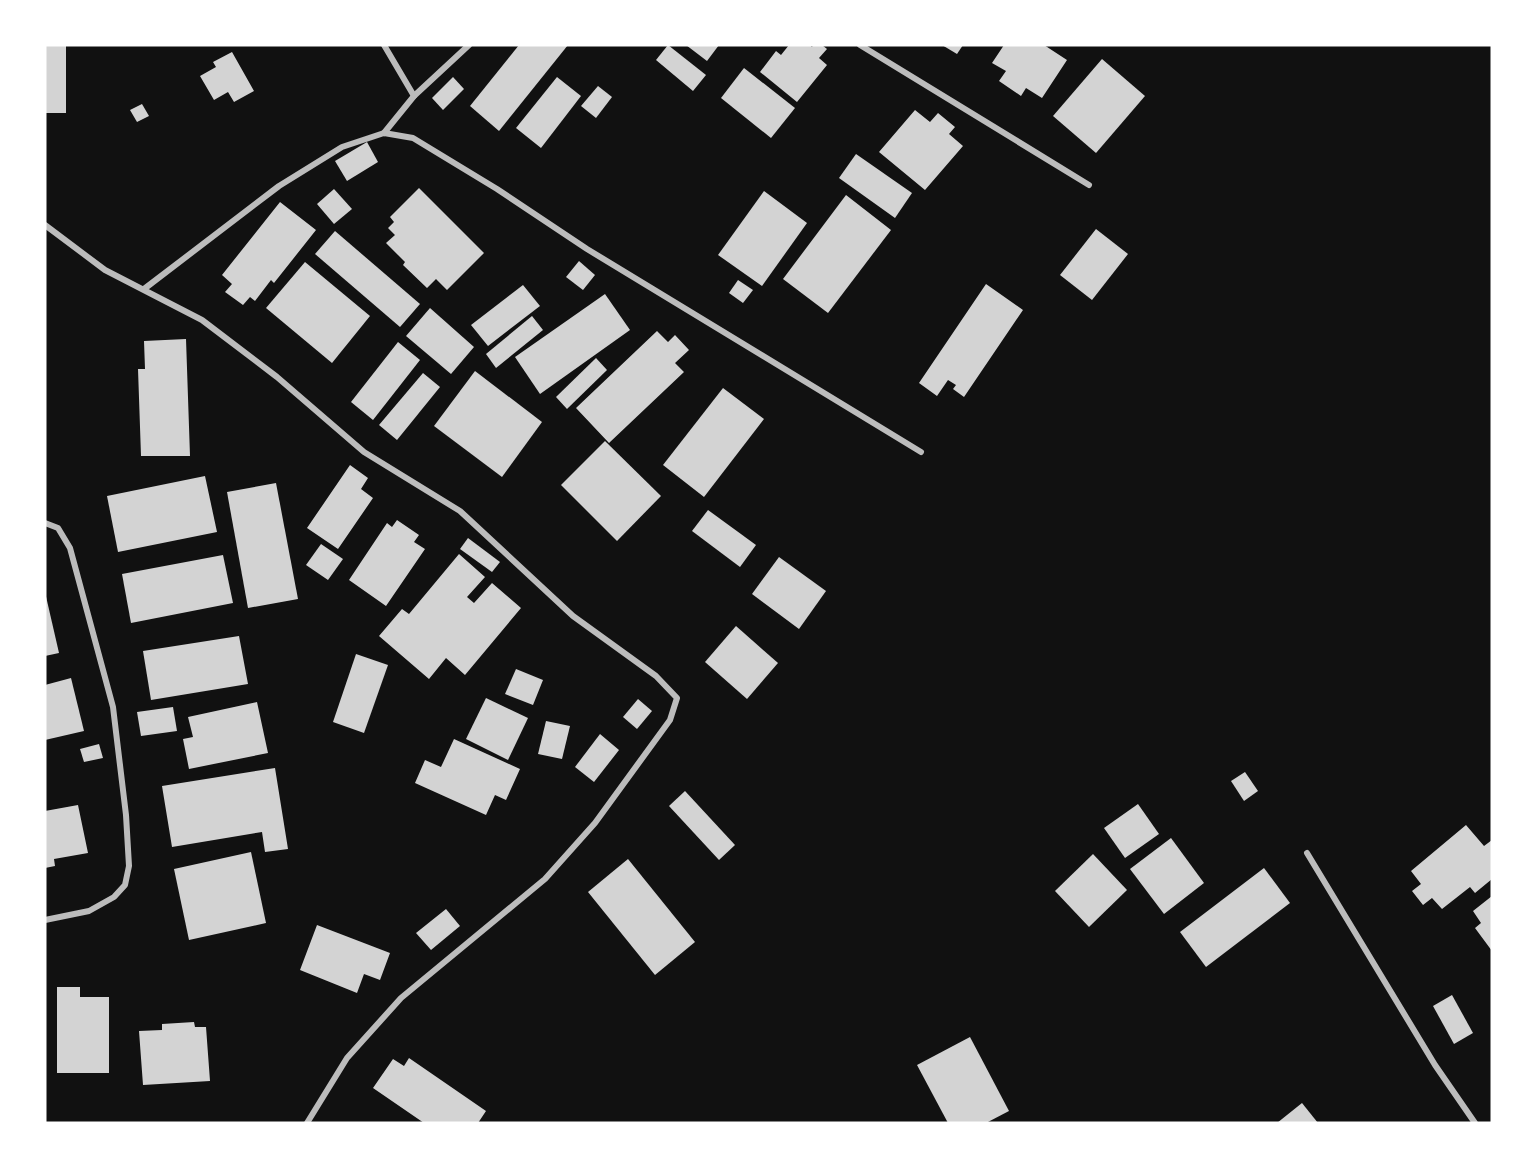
<svg xmlns="http://www.w3.org/2000/svg" width="1537" height="1168" font-family="Ubuntu,sans-serif">
	<style>
		.building { fill: #d3d3d3 }
		.lines { fill: none; stroke-linecap: round; stroke-linejoin: round }
		.minor { stroke: #bcbcbc; stroke-width: 6 }
	</style>
	<rect width="100%" height="100%" fill="#111"/>
	<g class="building">
		<rect x="45" y="45" width="21" height="68"/>
		<path d="M519,45h49l-69,86 -29,-25z"/>
		<path d="M668,45l38,30 -13,16 -37,-31z"/>
		<path d="M686,45h33l-12,16z"/>
		<path d="M789,45h21l2,2 1,-2h9l5,4 -8,9 8,7 -30,37 -37,-30 16,-21 5,4z"/>
		<path d="M942,45h21l-6,9z"/>
		<path d="M1004,45h40l23,15 -25,38 -16,-10 -5,8 -22,-15 7,-10 -14,-8z"/>
		<path d="M232,52l22,39 -20,11 -6,-10 -14,8 -14,-24 16,-9 -3,-5z"/>
		<path d="M1102,59l43,37 -49,57 -43,-37z"/>
		<path d="M744,68l51,40 -24,30 -50,-40z"/>
		<path d="M453,77l11,12 -21,21 -11,-12z"/>
		<path d="M557,77l24,19 -40,52 -25,-20z"/>
		<path d="M598,86l14,11 -16,21 -15,-12z"/>
		<path d="M142,104l7,12 -12,6 -7,-12z"/>
		<path d="M915,110l15,12 8,-9 17,14 -6,7 14,12 -38,44 -46,-38z"/>
		<path d="M367,142l11,20 -31,19 -12,-20z"/>
		<path d="M856,154l56,39 -17,25 -56,-40z"/>
		<path d="M419,188l65,65 -37,37 -11,-11 -9,9 -24,-23 2,-3 -19,-19 9,-8 -7,-7 6,-6 -4,-5z"/>
		<path d="M334,189l18,20 -18,15 -17,-20z"/>
		<path d="M764,191l43,32 -45,63 -44,-31z"/>
		<path d="M846,195l45,35 -63,83 -45,-34z"/>
		<path d="M280,202l36,28 -42,53 -3,-3 -16,21 -5,-4 -7,8 -18,-13 7,-8 -10,-9z"/>
		<path d="M1096,229l32,25 -36,46 -32,-25z"/>
		<path d="M335,231l85,73 -20,23 -85,-73z"/>
		<path d="M579,261l16,14 -12,15 -17,-13z"/>
		<path d="M305,262l65,54 -38,47 -66,-55z"/>
		<path d="M738,280l15,10 -10,13 -14,-10z"/>
		<path d="M986,284l37,26 -59,87 -11,-8 3,-4 -8,-5 -11,16 -18,-13z"/>
		<path d="M523,285l17,21 -52,40 -17,-21z"/>
		<path d="M605,294l25,36 -90,64 -25,-37z"/>
		<path d="M430,308l44,39 -23,27 -45,-38z"/>
		<path d="M532,316l11,14 -47,38 -10,-14z"/>
		<path d="M657,331l11,11 7,-7 14,15 -14,13 9,9 -75,71 -33,-35z"/>
		<path d="M186,339l4,117h-49l-3,-87h7l-1,-28z"/>
		<path d="M398,342l22,18 -47,60 -22,-18z"/>
		<path d="M596,358l11,12 -40,39 -11,-12z"/>
		<path d="M475,371l67,51 -40,55 -68,-51z"/>
		<path d="M423,373l17,14 -43,53 -18,-15z"/>
		<path d="M723,388l41,31 -60,78 -41,-32z"/>
		<path d="M605,441l56,55 -44,45 -56,-56z"/>
		<path d="M350,465l18,13 -7,11 12,9 -35,51 -31,-21z"/>
		<path d="M205,476l12,56 -99,20 -11,-56z"/>
		<path d="M276,483l22,116 -50,9 -21,-116z"/>
		<path d="M708,510l48,35 -16,22 -48,-36z"/>
		<path d="M397,520l22,15 -5,7 11,7 -39,57 -37,-26 38,-57 5,4z"/>
		<path d="M468,538l32,24 -8,10 -32,-23z"/>
		<path d="M321,544l22,15 -15,21 -22,-15z"/>
		<path d="M459,554l26,23 -18,20 7,6 18,-20 29,25 -56,67 -19,-17 -17,21 -50,-43 23,-27 7,5z"/>
		<path d="M223,555l10,48 -102,20 -9,-49z"/>
		<path d="M779,557l47,34 -27,38 -47,-35z"/>
		<path d="M45,592l14,61 -14,3z"/>
		<path d="M736,626l42,37 -31,36 -42,-37z"/>
		<path d="M239,636l9,48 -97,16 -8,-49z"/>
		<path d="M356,654l32,11 -24,68 -31,-11z"/>
		<path d="M516,669l27,11 -10,25 -28,-11z"/>
		<path d="M71,678l13,53 -39,9v-55z"/>
		<path d="M486,698l42,20 -20,42 -42,-21z"/>
		<path d="M638,699l14,12 -15,18 -14,-12z"/>
		<path d="M257,702l11,51 -79,16 -6,-30 10,-2 -5,-20z"/>
		<path d="M173,707l4,24 -36,5 -4,-24z"/>
		<path d="M546,721l24,5 -8,33 -24,-5z"/>
		<path d="M600,734l19,16 -25,32 -19,-15z"/>
		<path d="M454,739l66,30 -14,31 -11,-5 -9,20 -71,-32 10,-23 16,7z"/>
		<path d="M99,744l4,14 -19,4 -4,-13z"/>
		<path d="M275,768l13,81 -23,3 -3,-20 -90,15 -10,-61z"/>
		<path d="M1245,772l13,19 -14,10 -13,-20z"/>
		<path d="M685,791l50,54 -16,15 -50,-54z"/>
		<path d="M1138,804l21,30 -34,24 -21,-30z"/>
		<path d="M78,805l10,48 -34,6 1,7 -10,2v-57z"/>
		<path d="M1466,825l18,21 8,-6v39l-17,14 -5,-6 -28,22 -10,-11 -9,7 -11,-14 9,-7 -10,-13z"/>
		<path d="M1171,838l33,45 -40,31 -34,-45z"/>
		<path d="M251,852l15,71 -77,17 -15,-71z"/>
		<path d="M1093,854l34,36 -38,37 -34,-36z"/>
		<path d="M628,859l67,83 -40,33 -67,-83z"/>
		<path d="M1264,868l26,35 -84,64 -26,-35z"/>
		<path d="M1492,896v55l-17,-23 6,-5 -8,-12z"/>
		<path d="M446,909l14,17 -29,24 -15,-17z"/>
		<path d="M317,925l73,28 -10,27 -16,-6 -7,19 -57,-23z"/>
		<path d="M57,987h23v10h29v76h-52z"/>
		<path d="M1452,995l21,38 -19,11 -21,-38z"/>
		<path d="M194,1022l1,5h11l4,54 -67,4 -4,-54 23,-1v-6z"/>
		<path d="M970,1037l39,74 -23,12h-38l-31,-58z"/>
		<path d="M409,1058l77,53 -8,12h-54l-51,-35 20,-29 11,7z"/>
		<path d="M1302,1103l16,20h-41z"/>
	</g>
	<g class="lines">
		<g class="minor">
			<path d="M384,45l30,51"/>
			<path d="M860,45l229,140"/>
			<path d="M384,133l30,-37 55,-51"/>
			<path d="M45,225l60,45 97,50 75,57 87,75 96,59 113,105 83,60 21,22 -7,22 -75,103 -50,56 -144,119 -54,60 -40,65"/>
			<path d="M144,289l135,-103 63,-39 42,-14 29,5 84,51 90,60 334,203"/>
			<path d="M45,523l13,5 12,20 43,159 13,108 3,51 -4,19 -11,12 -25,14 -44,9"/>
			<path d="M1307,853l128,212 40,58"/>
		</g>
	</g>
	<rect width="1537" height="1168" fill="none" stroke="#ffffff" stroke-width="93"/>
</svg>
